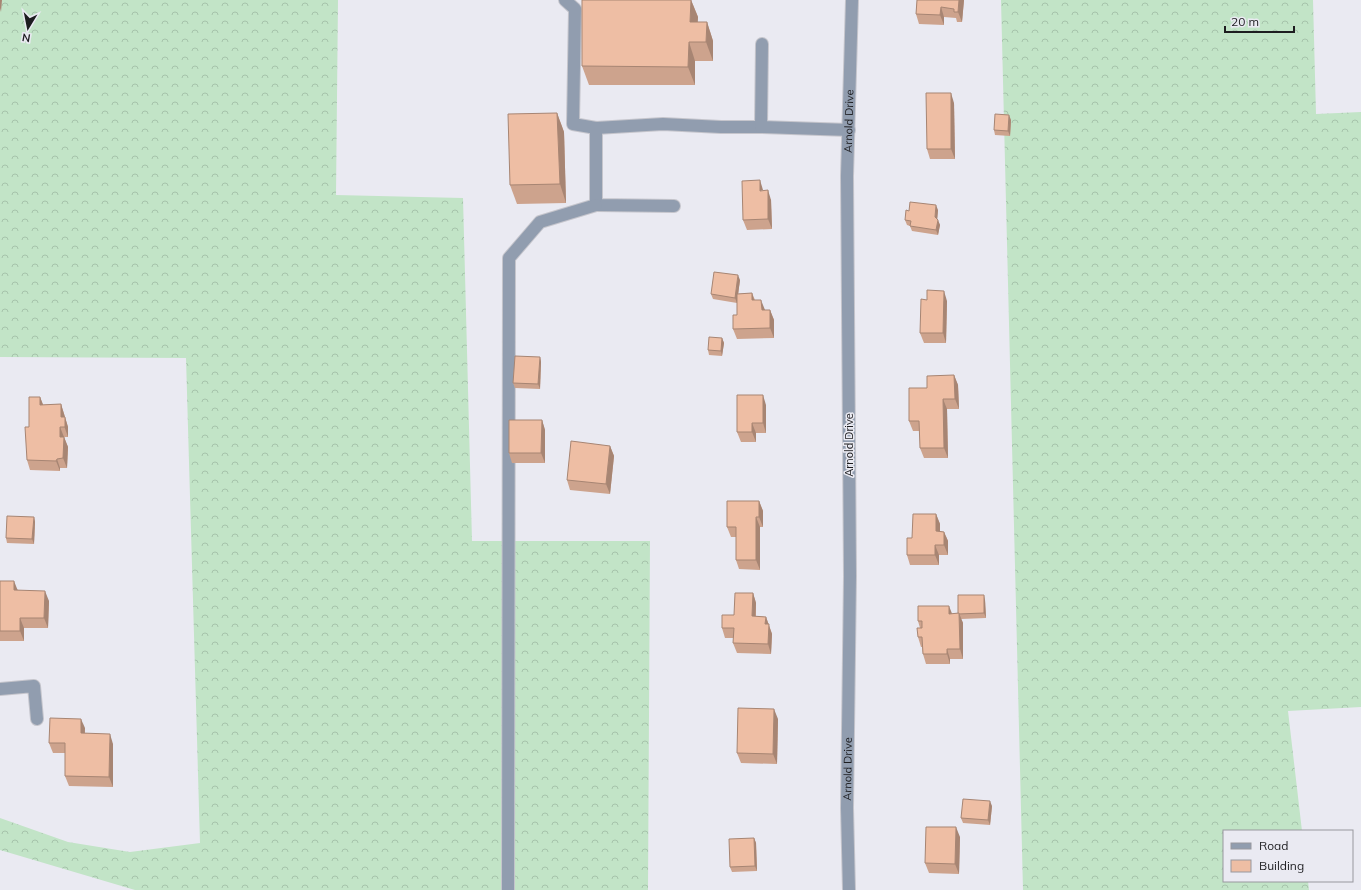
<svg xmlns="http://www.w3.org/2000/svg" width="1361" height="890" font-family="Mulish,sans-serif">
	<style>
		.forest { fill: url(#forest-crowns) }
		.lines { fill: none; stroke-linecap: round; stroke-linejoin: round }
		.lane-casing { stroke: #c5c5cc; stroke-width: 14 }
		.street-casing { stroke: #c5c5cc; stroke-width: 14 }
		.lane { stroke: #919daf; stroke-width: 12 }
		.street { stroke: #919daf; stroke-width: 12 }
		.wall { fill: #cda38d }
		.shaded-wall { fill: #a78573 }
		.building { fill: #eebea4; stroke: #a78573 }
		.labels { text-anchor: middle; stroke-width: 3; stroke-linejoin: round; paint-order: stroke }
		.street-label { font-size: 11px; fill: #1d1d20; stroke: #eaeaf2 }
	</style>
	<defs>
		<pattern id="forest-crowns" width="20" height="18" patternUnits="userSpaceOnUse"><rect width="20" height="18" fill="#c2e4c7"/><path d="M2 6a3 3 0 1 1 6 0M12 15a3 3 0 1 1 6 0" fill="none" stroke="#a6c3ab"/></pattern>
	</defs>
	<rect width="100%" height="100%" fill="#eaeaf2"/>
	<g class="forest">
		<path d="M0,0h338l-2,195 127,3 9,343h178l-2,349h-513l-135,-40v-32l68,24 62,10 70,-9 -14,-485 -186,-1z"/>
		<path d="M1001,0h312l3,114 45,-2v595l-73,4 14,120h-78v50h84l1,9h-286z"/>
	</g>
	<g class="lines">
		<defs>
			<g id="lane">
				<path d="M565,0l10,9 -2,115 23,4 67,-4 58,3h40"/>
				<path d="M762,44l-1,83 88,3"/>
				<path d="M596,128v77l78,1"/>
				<path d="M0,689l34,-3 3,33"/>
				<path d="M508,890l1,-632 31,-36 56,-17"/>
			</g>
			<g id="street">
				<path id="s1" d="M849,890l-2,-82 3,-232 -3,-400 5,-176"/>
			</g>
		</defs>
		<use href="#lane" class="lane-casing"/>
		<use href="#street" class="street-casing"/>
		<use href="#lane" class="lane"/>
		<use href="#street" class="street"/>
	</g>
	<g class="wall">
		<path d="M582,0h109l7,17 -1,5h10l6,19v20h-18v24h-106l-7,-19z"/>
		<path d="M917,0h47l-2,22h-5l-1,-4 -12,-1v8l-25,-1 -3,-10z"/>
		<path d="M954,103l1,56h-25l-3,-10z"/>
		<path d="M557,113l7,19 2,71 -49,1 -7,-19z"/>
		<path d="M1011,120l-1,16 -15,-1 -1,-5z"/>
		<path d="M763,191l8,9 1,29 -25,1 -4,-10z"/>
		<path d="M938,210l-1,9 3,6 -2,10 -26,-4 -2,-5 -3,-1 -2,-5z"/>
		<path d="M740,280l-2,14 14,-1 3,7 10,10h5l4,10v18l-37,1 -4,-10 4,-14v-16v4l-24,-4 -2,-5z"/>
		<path d="M927,300l20,1 -1,42h-22l-4,-10z"/>
		<path d="M722,338l2,5 -2,13 -13,-1 -1,-5z"/>
		<path d="M540,357l1,5 -1,27 -25,-1 -2,-5z"/>
		<path d="M954,375l4,10 1,24h-12l1,49h-24l-4,-10v-17h-7l-4,-10 18,-33z"/>
		<path d="M40,397l3,8 18,-1 7,23v10h-4l4,10 -1,21h-7v3l-30,-1 -3,-10 2,-33z"/>
		<path d="M766,405v28h-10v9h-15l-4,-10z"/>
		<path d="M542,420l3,10v33h-33l-3,-10z"/>
		<path d="M610,446l4,10 -4,38 -40,-4 -3,-10z"/>
		<path d="M759,501l4,10v16h-3v43l-21,-1 -3,-9v-23h-5l-4,-10z"/>
		<path d="M936,514l4,10v7l4,1 4,9v14h-9v10h-29l-3,-10 5,-17z"/>
		<path d="M34,517l1,5 -1,22 -27,-1 -1,-5z"/>
		<path d="M0,581l18,9 31,11 -1,27h-24v13h-24z"/>
		<path d="M753,593l3,10v13l10,1 6,17 -1,20 -34,-1 -4,-10 1,-5h-9l-3,-10 12,-13z"/>
		<path d="M985,600l1,18 -25,1 2,4v36h-13v5h-24l-3,-10 -1,-7h-1l-3,-10 2,-9 -2,-7 34,-7 6,-1z"/>
		<path d="M778,719l-1,45 -36,-1 -4,-10z"/>
		<path d="M85,728v5l28,11v43l-44,-1 -4,-10v-23h-12l-4,-10z"/>
		<path d="M992,806l-2,19 -27,-2 -2,-5z"/>
		<path d="M960,837l-1,37 -30,-1 -4,-10z"/>
		<path d="M754,838l2,5 1,28 -25,1 -2,-5z"/>
	</g>
	<g class="shaded-wall">
		<path d="M0,0h2l-1,12 -1,-4z"/>
		<path d="M691,0l7,17 -1,24 -7,-19z"/>
		<path d="M959,0h5l-2,22 -4,-10z"/>
		<path d="M941,7l3,10v8l-4,-10z"/>
		<path d="M707,22l6,19v20l-7,-19z"/>
		<path d="M689,42l6,19v24l-7,-18z"/>
		<path d="M951,93l3,10 1,56 -4,-10z"/>
		<path d="M557,113l7,19 2,71 -6,-19z"/>
		<path d="M1009,115l2,5 -1,16 -2,-5z"/>
		<path d="M760,180l3,10 -3,1z"/>
		<path d="M768,190l3,10 1,29 -4,-10z"/>
		<path d="M936,205l2,5 -1,12 -2,-5z"/>
		<path d="M938,220l2,5 -2,10 -2,-5z"/>
		<path d="M738,275l2,5 -3,23 -2,-5z"/>
		<path d="M944,291l3,10 -1,42 -3,-10z"/>
		<path d="M752,293l3,10 -3,-3z"/>
		<path d="M761,300l4,10h-3z"/>
		<path d="M770,310l4,10v18l-4,-10z"/>
		<path d="M722,338l2,5 -2,13 -1,-5z"/>
		<path d="M540,357l1,5 -1,27 -2,-5z"/>
		<path d="M954,375l4,10 1,24 -4,-10z"/>
		<path d="M763,395l3,10v28l-3,-10z"/>
		<path d="M40,397l4,10 -4,-2z"/>
		<path d="M943,399l4,10 1,49 -4,-10z"/>
		<path d="M61,404l7,23v10l-7,-20z"/>
		<path d="M542,420l3,10v33l-4,-10z"/>
		<path d="M752,423l4,10v9l-4,-10z"/>
		<path d="M60,427l8,20 -1,21 -4,-10 -3,-21z"/>
		<path d="M610,446l4,10 -4,38 -4,-10z"/>
		<path d="M57,459l3,9v3l-4,-10z"/>
		<path d="M759,501l4,10v16l-4,-10z"/>
		<path d="M936,514l4,10v17l-4,-10z"/>
		<path d="M34,517l1,5 -1,22 -2,-5z"/>
		<path d="M756,517l4,10v43l-4,-10z"/>
		<path d="M944,532l4,9v14l-4,-10z"/>
		<path d="M935,545l4,10v10l-4,-10z"/>
		<path d="M14,581l4,10 -4,-1z"/>
		<path d="M45,591l4,10 -1,27 -4,-10z"/>
		<path d="M753,593l3,10 -1,23 -3,-10z"/>
		<path d="M984,595l1,5 1,18 -2,-5z"/>
		<path d="M949,606l4,10 -4,-2z"/>
		<path d="M959,613l4,10v36l-3,-10z"/>
		<path d="M766,617l6,17 -1,20 -3,-10 -3,-20z"/>
		<path d="M20,618l4,10v13l-4,-10z"/>
		<path d="M947,649l3,10v5l-3,-10z"/>
		<path d="M774,709l4,10 -1,45 -4,-10z"/>
		<path d="M81,719l4,9 -1,15 -3,-10z"/>
		<path d="M110,734l3,10v43l-4,-10z"/>
		<path d="M990,801l2,5 -2,19 -2,-5z"/>
		<path d="M956,827l4,10 -1,37 -4,-10z"/>
		<path d="M754,838l2,5 1,28 -2,-5z"/>
	</g>
	<g class="building">
		<path d="M582,0h109l-1,22h17l-1,20h-17l-1,25 -106,-1z"/>
		<path d="M917,0h42l-1,12h-4v-3l-13,-2 -1,8 -24,-1z"/>
		<path d="M926,93h25v56h-24z"/>
		<path d="M557,113l3,71 -50,1 -2,-71z"/>
		<path d="M995,114l14,1 -1,16 -14,-1z"/>
		<path d="M760,180v11l8,-1v29l-25,1 -1,-39z"/>
		<path d="M910,202l26,3 -1,12 3,3 -2,10 -26,-4 1,-5 -6,-1 1,-10 3,1z"/>
		<path d="M714,272l24,3 -3,23 -24,-4z"/>
		<path d="M927,290l17,1 -1,42h-23l1,-34 6,1z"/>
		<path d="M752,293v7h9l1,10h8v18l-37,1v-14h4v-21z"/>
		<path d="M709,337l13,1 -1,13 -13,-1z"/>
		<path d="M515,356l25,1 -2,27 -25,-1z"/>
		<path d="M954,375l1,24h-12l1,49h-24l-1,-27h-10v-33h18v-12z"/>
		<path d="M737,395h26v28h-11v9h-15z"/>
		<path d="M29,397h11v8l21,-1v13h4v10h-5v10h4l-1,21 -6,1 -1,2 -29,-1 -2,-33h4z"/>
		<path d="M509,420h33l-1,33h-32z"/>
		<path d="M571,441l39,5 -4,38 -39,-4z"/>
		<path d="M727,501h32v16h-3v43h-20v-33h-9z"/>
		<path d="M913,514h23v17l8,1v13h-9v10h-28v-17h5z"/>
		<path d="M7,516l27,1 -2,22 -26,-1z"/>
		<path d="M0,581h14v9l31,1 -1,27h-24v13h-20z"/>
		<path d="M735,593h18l-1,23 14,1 -1,7h4l-1,20 -35,-1 1,-15h-12v-13h12z"/>
		<path d="M958,595h26v18l-26,1z"/>
		<path d="M918,606h31v8l10,-1 1,36h-13v5h-24l-1,-17h-4l-1,-9h5v-7h-4z"/>
		<path d="M738,708l36,1 -1,45 -36,-1z"/>
		<path d="M50,718l31,1v14l29,1 -1,43 -44,-1v-33h-16z"/>
		<path d="M963,799l27,2 -2,19 -27,-2z"/>
		<path d="M926,827h30l-1,37 -30,-1z"/>
		<path d="M754,838l1,28 -25,1 -1,-28z"/>
	</g>
	<g class="labels">
		<g class="street-label">
			<text dy="4" stroke="none"><textPath href="#s1" startOffset="769">Arnold Drive</textPath></text>
			<text transform="translate(849 445) rotate(-90)" y="4">Arnold Drive</text>
			<text dy="4" stroke="none"><textPath href="#s1" startOffset="121">Arnold Drive</textPath></text>
		</g>
	</g>
	<rect x="1223" y="830" width="130" height="52" fill="#eaeaf2" stroke="#98989e"/>
	<rect x="1231" y="843" width="20" height="6" fill="#919daf" stroke="#98989e"/>
	<text x="1259" y="850" font-size="12" fill="#1d1d20">Road</text>
	<rect x="1231" y="860" width="20" height="12" fill="#eebea4" stroke="#98989e"/>
	<text x="1259" y="870" font-size="12" fill="#1d1d20">Building</text>
	<g transform="translate(28 28) rotate(190)" stroke="#eaeaf2" stroke-width="3" paint-order="stroke">
	<path d="M0-3L7 15L0 10L-7 15Z" fill="#1d1d20"/>
	<text y="-6" font-size="11" font-weight="bold" text-anchor="middle" fill="#1d1d20">N</text>
	</g>
	<path d="M1225 26v6h69v-6" fill="none" stroke="#1d1d20" stroke-width="2"/>
	<text x="1231" y="26" font-size="12" fill="#1d1d20" stroke="#eaeaf2" stroke-width="3" paint-order="stroke">20 m</text>
</svg>
